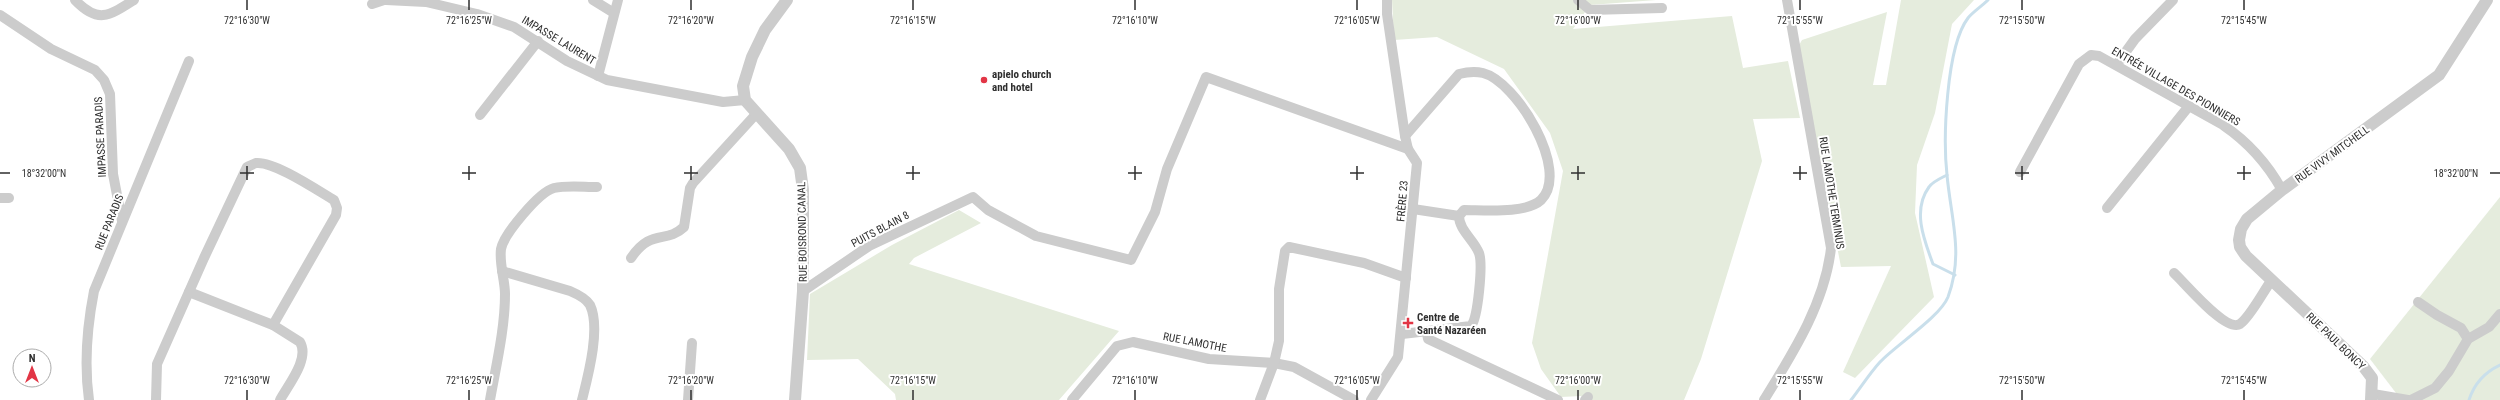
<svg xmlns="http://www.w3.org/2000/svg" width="2500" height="400" font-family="'Roboto Condensed',sans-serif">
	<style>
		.green { fill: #e5ecdd }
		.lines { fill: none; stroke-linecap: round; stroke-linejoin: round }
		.stream { stroke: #c9dfeb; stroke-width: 3 }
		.minor { stroke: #ccc; stroke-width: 10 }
		.tertiary { stroke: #ccc; stroke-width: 12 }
		.ticks { fill: none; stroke: #2f2f2f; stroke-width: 1.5 }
		.poi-dot { fill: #e23545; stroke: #fff; stroke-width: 1.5 }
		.labels { text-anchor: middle; stroke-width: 4; stroke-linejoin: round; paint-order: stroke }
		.street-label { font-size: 11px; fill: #2f2f2f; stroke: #fff }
		.poi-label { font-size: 11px; font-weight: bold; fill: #2f2f2f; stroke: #fff; text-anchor: start }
		.ticks-label { font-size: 10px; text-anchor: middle; fill: #2f2f2f; stroke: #fff; stroke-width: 4; stroke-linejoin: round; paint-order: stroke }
	</style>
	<rect width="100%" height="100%" fill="#fff"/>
	<g class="green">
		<path d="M1392,0h264l-66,5 -17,24 159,-13 11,52 45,-7 12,57 -47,1 9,42 -61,198 -17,41h-94l-9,-4 -20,1 -20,-28 -9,-26 31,-172 -13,-38 -46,-64 -67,-32 -43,3z"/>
		<path d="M1901,0h73l-22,24 -17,89 -18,52 -2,48 19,84 -79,81 -12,-6 48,-106 -50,1 -43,-220 4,-7 85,-28 -14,73h13z"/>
		<path d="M2500,197v203h-83l-21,-7 -26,-34z"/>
		<path d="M959,210l22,13 -67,35 -5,6 210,67 -60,69h-163l-1,-6 -37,-35 -51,1 3,-66 82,-49z"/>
	</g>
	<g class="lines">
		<g class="stream">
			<path d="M1947,175c-6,3 -15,7 -18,12 -17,23 -5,53 4,77l22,11"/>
			<path d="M1851,400c10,-13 19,-27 29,-38 16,-17 60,-45 68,-65 16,-43 3,-78 -1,-122 -4,-36 -1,-128 21,-157 5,-6 14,-12 20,-18"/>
			<path d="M2469,400c5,-16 16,-28 31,-35"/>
		</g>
		<g class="minor">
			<path d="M75,0c23,24 34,16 59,0"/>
			<path d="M386,0l40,2 51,12 37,13 53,34 40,19 116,22 22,-2"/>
			<path d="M593,0l21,13"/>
			<path d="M1578,0l12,10 72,-2"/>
			<path d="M372,4l12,-4"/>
			<path d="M0,15l51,34 44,21 9,10 6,14 3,80 9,47"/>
			<path d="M2117,64l18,-25 38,-39"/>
			<path d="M598,76l20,-76"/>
			<path d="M480,115l58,-74"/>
			<path d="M2020,172l59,-108 12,-9 8,1 124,69c25,17 44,38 59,65"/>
			<path d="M0,198h9"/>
			<path d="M2107,208l82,-102"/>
			<path d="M1413,209l46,7"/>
			<path d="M631,258c20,-30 35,-14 53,-31l6,-39 3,-5 64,-70"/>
			<path d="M502,271l68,20c7,3 16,7 20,14 11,23 -2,71 -8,95"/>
			<path d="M2174,273c11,10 52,60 66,51 10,-7 23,-32 31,-43"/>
			<path d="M803,291l66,-45 104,-49 15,13 48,26 95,24 24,-48 12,-43 39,-92 202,72"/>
			<path d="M189,292l84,33 27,17c10,17 -12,43 -20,58"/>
			<path d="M2418,302l19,13 24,13 7,11"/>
			<path d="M1427,333l1,6 130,61"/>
			<path d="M1402,334l69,-8c7,-8 12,-62 8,-73 -5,-13 -20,-23 -20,-37l5,-6c20,0 62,4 77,-10 30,-29 -25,-119 -58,-127 -9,-2 -16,-1 -24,1l-54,62"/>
			<path d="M2373,394l35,6"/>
			<path d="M89,400c-5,-36 -2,-73 5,-109l95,-230"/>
			<path d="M156,400l1,-36 47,-106 43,-91c3,-1 6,-3 9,-4 18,-2 61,27 78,37l3,8 -1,7 -63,110"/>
			<path d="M490,400c6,-34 15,-71 15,-106 0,-14 -6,-30 -4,-45 3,-15 38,-57 53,-61 13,-3 29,-1 43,-1"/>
			<path d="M688,400l4,-57"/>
			<path d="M1072,400l45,-54 16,-4 76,17 65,4 20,4 60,33"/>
			<path d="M1260,400l14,-37 5,-22v-52l6,-38 4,-4 75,16 42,15"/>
			<path d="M1371,400l27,-43 19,-194 -9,-14 -3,-13 -18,-122v-14"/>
			<path d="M1585,400l3,-3"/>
			<path d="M1764,400c29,-47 61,-97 67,-152l-44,-248"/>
			<path d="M2411,400l24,-12 14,-17 19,-32 21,-12 11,-13"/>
		</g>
		<g class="tertiary">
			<path d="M787,0l-22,30 -13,27 -9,29 2,14 44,49 11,19 3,22v101l-8,109"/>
			<path d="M2371,400l1,-22 -9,-12 -117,-110 -6,-9 -1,-7 2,-11 6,-10 35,-29 157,-115 48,-75"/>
		</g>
	</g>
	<path class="ticks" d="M247,0v10M469,0v10M691,0v10M913,0v10M1135,0v10M1357,0v10M1578,0v10M1800,0v10M2022,0v10M2244,0v10M247,166v14M469,166v14M691,166v14M913,166v14M1135,166v14M1357,166v14M1578,166v14M1800,166v14M2022,166v14M2244,166v14M0,173h10M240,173h14M462,173h14M684,173h14M906,173h14M1128,173h14M1350,173h14M1571,173h14M1793,173h14M2015,173h14M2237,173h14M2490,173h10M247,390v10M469,390v10M691,390v10M913,390v10M1135,390v10M1357,390v10M1578,390v10M1800,390v10M2022,390v10M2244,390v10"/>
	<g class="poi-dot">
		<circle cx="984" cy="80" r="4"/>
		<path d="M1406 317h4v4h4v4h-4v4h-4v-4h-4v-4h4z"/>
	</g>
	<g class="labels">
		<g class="street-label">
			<text transform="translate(559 40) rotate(31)" y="4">IMPASSE LAURENT</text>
			<text transform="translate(2176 86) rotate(30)" y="4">ENTRÉE VILLAGE DES PIONNIERS</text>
			<text transform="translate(100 137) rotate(-93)" y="4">IMPASSE PARADIS</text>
			<text transform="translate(2332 154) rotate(-36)" y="4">RUE VIVY MITCHELL</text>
			<text transform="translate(1832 193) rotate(81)" y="4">RUE LAMOTHE TERMINUS</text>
			<text transform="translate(1402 201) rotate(-85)" y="4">FRÈRE 23</text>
			<text transform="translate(109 222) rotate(-68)" y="4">RUE PARADIS</text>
			<text transform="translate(880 229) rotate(-28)" y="4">PUITS BLAIN 8</text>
			<text transform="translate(802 232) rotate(-91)" y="4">RUE BOISROND CANAL</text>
			<text transform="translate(2336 341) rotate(44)" y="4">RUE PAUL BONCY</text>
			<text transform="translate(1195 342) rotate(11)" y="4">RUE LAMOTHE</text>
		</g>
		<g class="poi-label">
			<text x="992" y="78">apielo church<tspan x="992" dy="13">and hotel</tspan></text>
			<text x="1417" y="321">Centre de<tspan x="1417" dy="13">Santé Nazaréen</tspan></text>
		</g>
	</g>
	<g class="ticks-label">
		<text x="247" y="24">72°16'30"W</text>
		<text x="469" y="24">72°16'25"W</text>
		<text x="691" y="24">72°16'20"W</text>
		<text x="913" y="24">72°16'15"W</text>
		<text x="1135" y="24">72°16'10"W</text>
		<text x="1357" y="24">72°16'05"W</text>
		<text x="1578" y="24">72°16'00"W</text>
		<text x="1800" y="24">72°15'55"W</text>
		<text x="2022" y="24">72°15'50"W</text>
		<text x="2244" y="24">72°15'45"W</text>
		<text x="44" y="177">18°32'00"N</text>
		<text x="2456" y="177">18°32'00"N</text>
		<text x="247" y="384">72°16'30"W</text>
		<text x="469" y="384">72°16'25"W</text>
		<text x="691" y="384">72°16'20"W</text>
		<text x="913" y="384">72°16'15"W</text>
		<text x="1135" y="384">72°16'10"W</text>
		<text x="1357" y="384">72°16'05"W</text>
		<text x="1578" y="384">72°16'00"W</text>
		<text x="1800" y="384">72°15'55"W</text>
		<text x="2022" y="384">72°15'50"W</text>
		<text x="2244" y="384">72°15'45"W</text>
	</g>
	<g transform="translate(32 368)"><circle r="19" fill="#ffffff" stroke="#acacac"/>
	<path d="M0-3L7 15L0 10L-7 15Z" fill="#e23545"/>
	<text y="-6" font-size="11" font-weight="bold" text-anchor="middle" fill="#2f2f2f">N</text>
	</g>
</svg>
